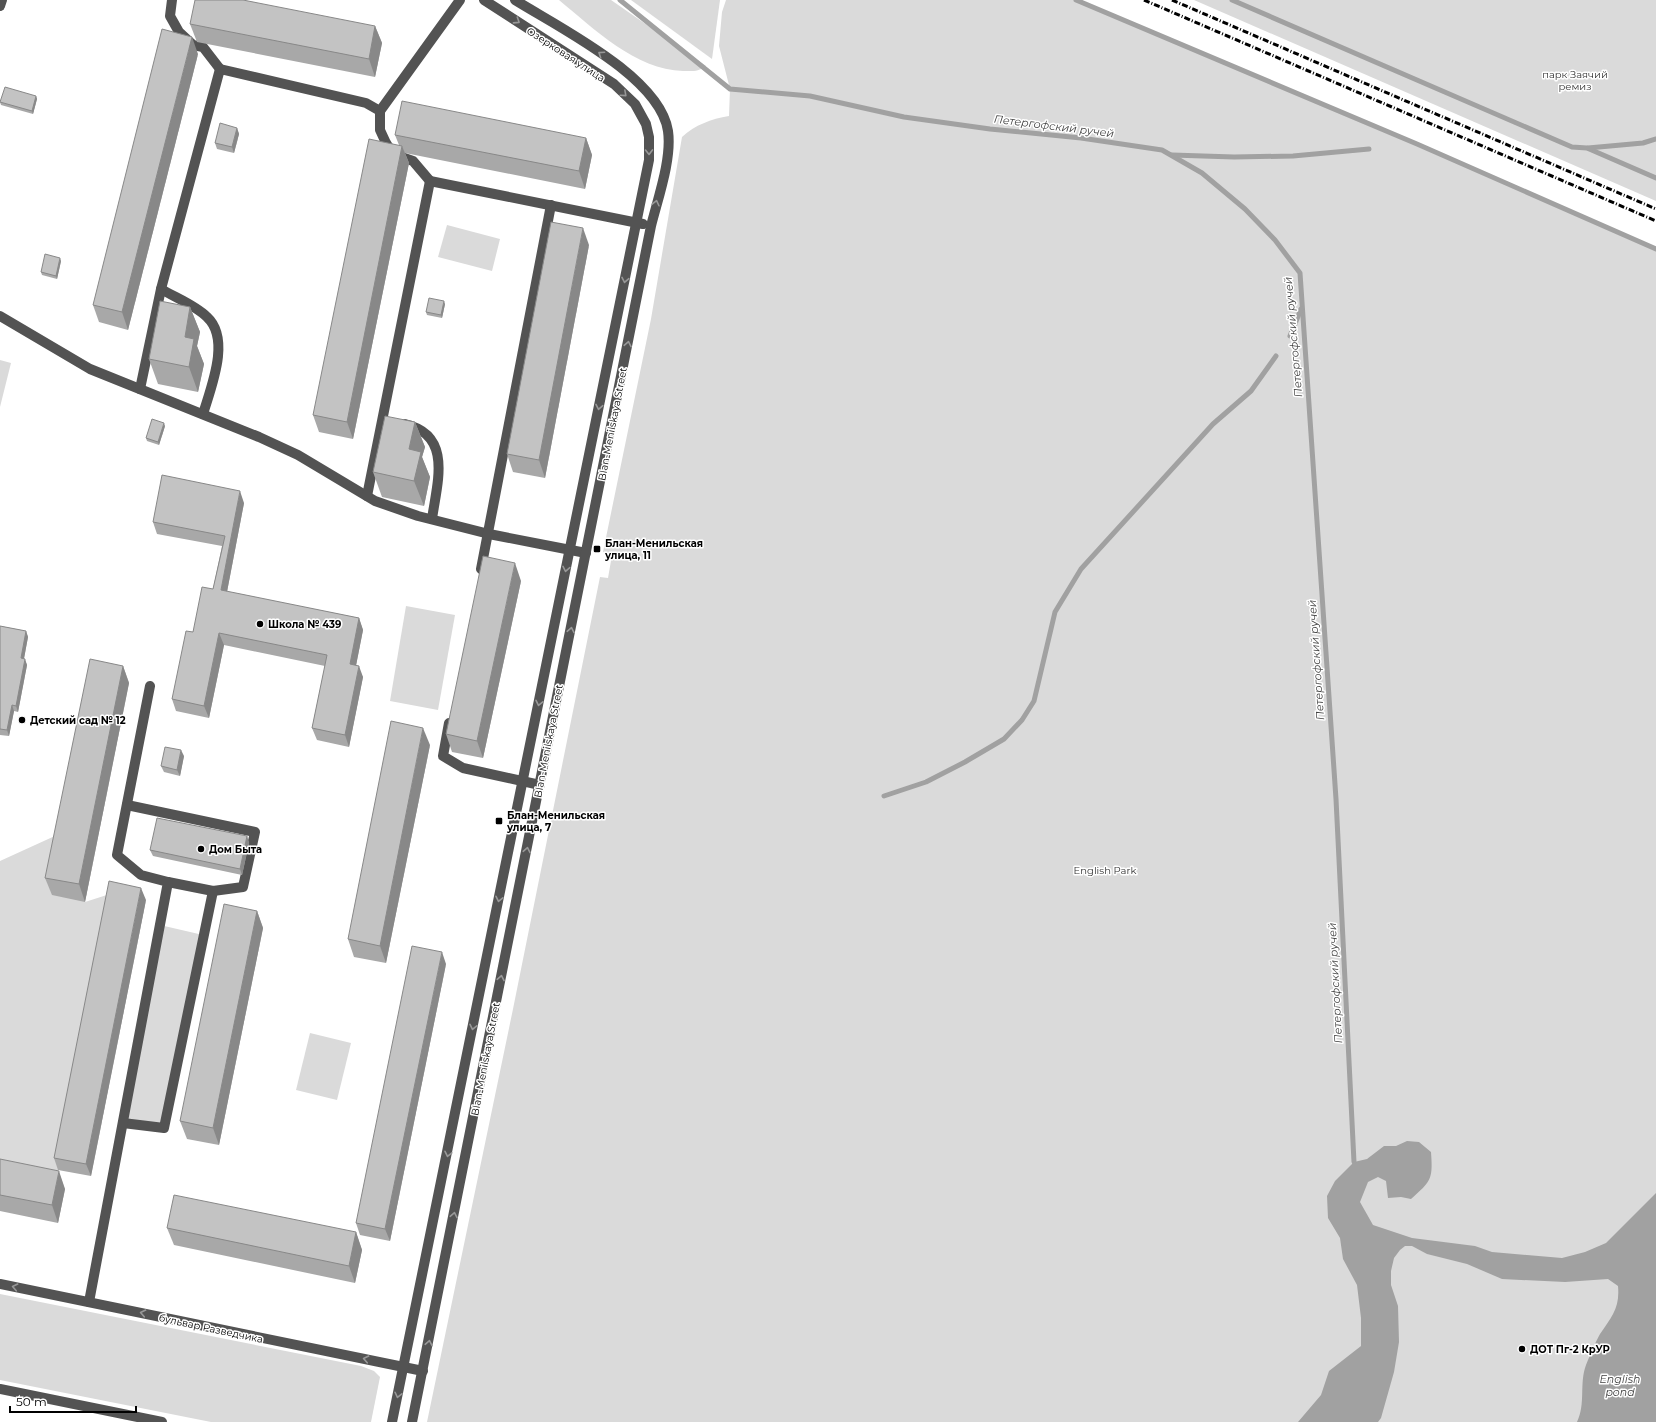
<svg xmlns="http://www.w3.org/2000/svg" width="1656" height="1422" font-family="Montserrat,sans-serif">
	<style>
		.green { fill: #dadada }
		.water { fill: #a1a1a1 }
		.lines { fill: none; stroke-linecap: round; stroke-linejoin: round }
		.stream { stroke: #a1a1a1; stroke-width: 5 }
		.minor { stroke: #535353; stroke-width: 10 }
		.rail { stroke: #000; stroke-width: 3; stroke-dasharray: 6 2 1 2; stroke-linecap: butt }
		.wall { fill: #a8a8a8 }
		.shaded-wall { fill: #888 }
		.building { fill: #c3c3c3; stroke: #888 }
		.oneway { stroke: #989898 }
		.poi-dot { fill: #000; stroke: #fff; stroke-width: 1.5 }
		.labels { text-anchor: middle; stroke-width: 3; stroke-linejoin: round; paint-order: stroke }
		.street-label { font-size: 10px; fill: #000; stroke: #fff }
		.park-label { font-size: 10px; fill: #313131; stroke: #fff }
		.poi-label { font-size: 10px; font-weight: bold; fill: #000; stroke: #fff; text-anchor: start }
		.water-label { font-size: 11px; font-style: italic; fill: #424242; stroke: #fff }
	</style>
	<rect width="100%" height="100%" fill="#fff"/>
	<g class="green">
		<path d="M559,0h52l95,66c-8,6 -13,5 -23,5 -47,-1 -90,-43 -124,-71z"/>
		<path d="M631,0h89l-8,59z"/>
		<path d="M726,0h350l341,144 239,105v1173h-1229l86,-413 87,-432 8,1 4,-23 -9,-3 48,-233 31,-182c13,-12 29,-18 47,-21l1,-27 -11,-43 3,-34z"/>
		<path d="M1194,0h462v201z"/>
		<path d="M447,225l53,14 -8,32 -54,-14z"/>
		<path d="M0,360l11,3 -11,44z"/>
		<path d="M406,606l49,9 -17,95 -48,-9z"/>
		<path d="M57,835l28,67 28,-9 -55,277 7,19 -65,-13v-315z"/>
		<path d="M160,925l43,10 -39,193 -41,-5z"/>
		<path d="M310,1033l41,10 -14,57 -41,-10z"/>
		<path d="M0,1294l361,72 13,5 6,6 -9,45h-160l-211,-42z"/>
	</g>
	<path class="water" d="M1407,1141l12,1 12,10c2,28 0,29 -20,47l-10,-2 -13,1 -2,-17 -8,-4 -10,5 -8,20 13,23 39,13 63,8 17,6 70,6 23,-6 21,-9 50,-50v229h-79c9,-18 2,-39 9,-57 4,-10 9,-22 14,-31 12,-18 20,-26 18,-48l-10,-7 -43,3 -63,-3 -35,-15 -40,-10 -15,-8h-7l-5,4 -6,8 -3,13v14l7,21 1,36 -5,30 -13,46 -3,4h-80l23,-27 8,-24 32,-25v-28l-4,-33 -14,-26 -3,-21 -12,-20 -1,-22 8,-15 19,-19 13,-3 17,-13h12z"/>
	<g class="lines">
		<g class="stream">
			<path d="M620,0l110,89 80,7 94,21 86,12 91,9 81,12 40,23 43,36 30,31 25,33 36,526 18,363"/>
			<path d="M1076,0l341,144 239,105"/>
			<path d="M1232,0l340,147 15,1 69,30"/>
			<path d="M1588,148l55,-5 13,-4"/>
			<path d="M1172,155l62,2 59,-1 76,-7"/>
			<path d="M1290,336l11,-27"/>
			<path d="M884,796l42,-14 39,-20 39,-23 18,-19 12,-19 21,-89 26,-43 132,-145 38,-33 25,-35"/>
		</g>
		<g class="minor">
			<path d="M172,0l-2,16 9,16 14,13 10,2 17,22"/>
			<path d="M0,6l2,-6"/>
			<path d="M380,111v19l6,13 7,11 20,7 17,20"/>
			<path d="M161,289c15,9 34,16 46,28 24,22 4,70 -4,97"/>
			<path d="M0,316l90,53 169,68 39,18 77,46 43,15 71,18 97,19"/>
			<path d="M140,389l21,-100 59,-220 146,34 14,8 80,-111"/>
			<path d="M405,424c48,11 32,59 27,95"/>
			<path d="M367,496l63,-315 213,43"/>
			<path d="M481,569l70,-364"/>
			<path d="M449,723l-6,33 20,12 77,17"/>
			<path d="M127,805l128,27 -12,55 -30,4 -45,-9"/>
			<path d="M123,1123l41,5 49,-237"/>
			<path d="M0,1284l423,87"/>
			<path d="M89,1302l79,-420 -27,-7 -24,-20 33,-169"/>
			<path d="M0,1389l162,33"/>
			<path d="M392,1422l257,-1262v-23l-3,-13 -11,-20 -21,-20 -130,-84"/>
			<path d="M412,1422l239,-1196c7,-28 21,-67 17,-95 -8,-54 -110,-104 -153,-131"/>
		</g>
		<g class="rail">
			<path d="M1144,0l512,221"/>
			<path d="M1172,0l484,209"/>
		</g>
	</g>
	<g class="wall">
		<path d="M190,24l185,2 7,17 -7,34 -178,-35z"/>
		<path d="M198,54l-70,276 -29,-8 -6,-17z"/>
		<path d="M36,96l1,3 -4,15 -32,-9 -1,-3z"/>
		<path d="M237,128l2,6 -5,19 -17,-4 -2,-6z"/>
		<path d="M395,135l191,3 6,17 -7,34 -180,-36 4,10 -56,276 -34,-7 -6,-17 86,-270z"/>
		<path d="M589,245l-44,233 -32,-6 -6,-18z"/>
		<path d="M61,261l-4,18 -15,-4 -1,-3z"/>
		<path d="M445,304l-3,14 -15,-3 -1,-3z"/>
		<path d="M190,307l10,25 -3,14 7,18 -6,28 -40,-8 -9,-25z"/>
		<path d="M415,422l10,25 -3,10 8,20 -6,29 -42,-9 -9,-25z"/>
		<path d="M165,426l-6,19 -12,-4 -1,-3z"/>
		<path d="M244,503l-17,89 132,26 4,12 -7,35 7,12 -14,70 -32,-7 -5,-12 13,-62 -101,-21 -15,73 -33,-7 -4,-12 21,-67 20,-43 9,-43 -65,-12 -4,-12z"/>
		<path d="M521,581l-38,177 -31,-6 -6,-18z"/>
		<path d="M0,626l26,5 2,6 -4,21 3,7 -9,47 -4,-1 -5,25 -9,-1z"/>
		<path d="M123,666l6,17 -44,219 -33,-7 -7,-17z"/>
		<path d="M430,745l-44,218 -32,-6 -6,-18z"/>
		<path d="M184,756l-4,20 -16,-4 -3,-6z"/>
		<path d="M247,836l2,7 -7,32 -89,-19 -3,-6z"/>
		<path d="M146,900l-55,276 -33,-6 -4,-12z"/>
		<path d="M257,911l6,17 -44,217 -32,-6 -7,-18z"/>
		<path d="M446,964l-56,277 -30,-6 -4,-12z"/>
		<path d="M0,1159l65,30 -7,34 -58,-12z"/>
		<path d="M167,1228l189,4 6,18 -7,33 -181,-38z"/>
	</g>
	<g class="shaded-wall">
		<path d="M375,26l7,17 -7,34 -6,-18z"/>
		<path d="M192,37l6,17 -70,276 -6,-18z"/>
		<path d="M36,96l1,3 -4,15 -1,-3z"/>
		<path d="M237,128l2,6 -5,19 -2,-6z"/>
		<path d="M586,138l6,17 -7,34 -6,-18z"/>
		<path d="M402,146l7,17 -56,276 -6,-17z"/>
		<path d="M583,228l6,17 -44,233 -6,-18z"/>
		<path d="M60,258l1,3 -4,18 -1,-3z"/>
		<path d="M444,301l1,3 -3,14 -1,-3z"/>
		<path d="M190,307l10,25 -3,14 7,18 -6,28 -9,-25 -4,-30z"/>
		<path d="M415,422l10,25 -3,10 8,20 -6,29 -10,-25 -5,-32z"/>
		<path d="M164,423l1,3 -6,19 -1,-3z"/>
		<path d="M240,491l4,12 -19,99 -4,-12z"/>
		<path d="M515,563l6,18 -38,177 -6,-17z"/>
		<path d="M359,618l4,12 -9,46 -4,-12z"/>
		<path d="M26,631l2,6 -5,27 -2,-6z"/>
		<path d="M219,633l5,12 -15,73 -5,-12z"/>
		<path d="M25,659l2,6 -9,47 -2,-6z"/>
		<path d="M123,666l6,17 -44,219 -6,-18z"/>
		<path d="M359,666l4,11 -14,70 -4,-12z"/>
		<path d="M12,705l2,6 -5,25 -2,-6z"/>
		<path d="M423,728l7,17 -44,218 -6,-17z"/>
		<path d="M181,750l3,6 -4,20 -3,-6z"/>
		<path d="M247,836l2,7 -7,32 -2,-6z"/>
		<path d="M141,888l5,12 -55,276 -5,-12z"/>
		<path d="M257,911l6,17 -44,217 -6,-17z"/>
		<path d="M442,952l4,12 -56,277 -5,-12z"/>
		<path d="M59,1171l6,18 -7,34 -6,-18z"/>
		<path d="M356,1232l6,18 -7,33 -6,-17z"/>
	</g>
	<g class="building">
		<path d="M195,0h48l132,26 -6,33 -179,-35z"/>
		<path d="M162,29l30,8 -70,275 -29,-7z"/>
		<path d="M5,87l31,9 -4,15 -32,-9z"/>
		<path d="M402,101l184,37 -7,33 -184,-36z"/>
		<path d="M220,123l17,5 -5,19 -17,-4z"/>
		<path d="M369,139l33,7 -55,276 -34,-7z"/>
		<path d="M551,222l32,6 -44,232 -32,-6z"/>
		<path d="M45,254l15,4 -4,18 -15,-4z"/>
		<path d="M429,298l15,3 -3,14 -15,-3z"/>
		<path d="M160,301l30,6 -5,30 9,2 -5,28 -40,-8z"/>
		<path d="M385,416l30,6 -6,27 12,3 -7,29 -41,-9z"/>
		<path d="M152,419l12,4 -6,19 -12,-4z"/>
		<path d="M162,475l78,16 -19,99 138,28 -9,46 9,2 -14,69 -33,-7 15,-73 -108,-22 -15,73 -32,-7 14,-68 7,1 9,-45 11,2 12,-53 -72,-14z"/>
		<path d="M483,556l32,7 -38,178 -31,-7z"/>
		<path d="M0,626l26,5 -5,27 4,1 -9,47 -4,-1 -5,25 -7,-1z"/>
		<path d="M90,659l33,7 -44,218 -34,-6z"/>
		<path d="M391,721l32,7 -43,218 -32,-7z"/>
		<path d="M165,747l16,3 -4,20 -16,-4z"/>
		<path d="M157,818l90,18 -7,33 -90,-19z"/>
		<path d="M109,881l32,7 -55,276 -32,-6z"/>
		<path d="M224,904l33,7 -44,217 -33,-7z"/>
		<path d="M412,946l30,6 -57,277 -29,-6z"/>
		<path d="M0,1159l59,12 -7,34 -52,-10z"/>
		<path d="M174,1195l182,37 -7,34 -182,-38z"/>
	</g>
	<defs><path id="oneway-chevron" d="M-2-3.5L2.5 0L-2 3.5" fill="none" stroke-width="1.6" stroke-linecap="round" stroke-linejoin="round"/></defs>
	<g class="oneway">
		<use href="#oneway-chevron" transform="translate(517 21) rotate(33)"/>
		<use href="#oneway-chevron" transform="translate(601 54) rotate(-146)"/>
		<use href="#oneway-chevron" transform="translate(624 94) rotate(42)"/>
		<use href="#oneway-chevron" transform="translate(649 152) rotate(89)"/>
		<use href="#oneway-chevron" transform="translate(656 203) rotate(-77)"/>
		<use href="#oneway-chevron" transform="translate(625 280) rotate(101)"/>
		<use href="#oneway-chevron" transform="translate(628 344) rotate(-79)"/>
		<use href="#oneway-chevron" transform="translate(599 407) rotate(101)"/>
		<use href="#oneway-chevron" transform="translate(566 569) rotate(101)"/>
		<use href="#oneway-chevron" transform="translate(571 630) rotate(-79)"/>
		<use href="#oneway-chevron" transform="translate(539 703) rotate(102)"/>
		<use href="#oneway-chevron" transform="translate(527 850) rotate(-79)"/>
		<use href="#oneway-chevron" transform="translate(499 899) rotate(102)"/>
		<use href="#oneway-chevron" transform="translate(501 978) rotate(-79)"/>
		<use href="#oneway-chevron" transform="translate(473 1027) rotate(102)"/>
		<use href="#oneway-chevron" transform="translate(448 1154) rotate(102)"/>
		<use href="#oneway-chevron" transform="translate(454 1215) rotate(-79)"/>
		<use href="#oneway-chevron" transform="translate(15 1287) rotate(-168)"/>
		<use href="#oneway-chevron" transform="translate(143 1313) rotate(-168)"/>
		<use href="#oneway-chevron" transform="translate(429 1343) rotate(-79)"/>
		<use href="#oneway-chevron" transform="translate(366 1359) rotate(-168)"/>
		<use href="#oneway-chevron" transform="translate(398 1395) rotate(103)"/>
	</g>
	<g class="poi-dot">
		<rect x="593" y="545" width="8" height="8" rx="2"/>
		<circle cx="260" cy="624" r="4"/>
		<circle cx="22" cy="720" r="4"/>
		<rect x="495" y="817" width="8" height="8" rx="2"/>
		<circle cx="201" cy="849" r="4"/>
		<circle cx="1522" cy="1349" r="4"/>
	</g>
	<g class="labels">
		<g class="street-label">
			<text transform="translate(566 54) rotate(33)" y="4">Озерковая улица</text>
			<text transform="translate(612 424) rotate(-79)" y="4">Blan-Menilskaya Street</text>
			<text transform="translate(548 741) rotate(-79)" y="4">Blan-Menilskaya Street</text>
			<text transform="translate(485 1059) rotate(-79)" y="4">Blan-Menilskaya Street</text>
			<text transform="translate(211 1328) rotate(12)" y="4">бульвар Разведчика</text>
		</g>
		<g class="park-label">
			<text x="1575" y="78">парк Заячий<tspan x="1575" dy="12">ремиз</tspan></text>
			<text x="1105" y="874">English Park</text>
		</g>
		<g class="poi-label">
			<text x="605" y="547">Блан-Менильская<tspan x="605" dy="12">улица, 11</tspan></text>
			<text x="268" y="628">Школа № 439</text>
			<text x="30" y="724">Детский сад № 12</text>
			<text x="507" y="819">Блан-Менильская<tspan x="507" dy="12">улица, 7</tspan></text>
			<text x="209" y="853">Дом Быта</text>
			<text x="1530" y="1353">ДОТ Пг-2 КрУР</text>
		</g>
		<g class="water-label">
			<text transform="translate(1054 126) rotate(7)" y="4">Петергофский ручей</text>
			<text transform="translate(1293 337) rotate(-95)" y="4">Петергофский ручей</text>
			<text transform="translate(1316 660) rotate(-94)" y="4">Петергофский ручей</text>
			<text transform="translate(1335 983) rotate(-93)" y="4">Петергофский ручей</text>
			<text x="1620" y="1383">English<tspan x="1620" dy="13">pond</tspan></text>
		</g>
	</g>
	<path d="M10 1406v6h126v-6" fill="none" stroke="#000000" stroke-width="2"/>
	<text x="16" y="1406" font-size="12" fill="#000000" stroke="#ffffff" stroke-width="3" paint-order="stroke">50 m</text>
</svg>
